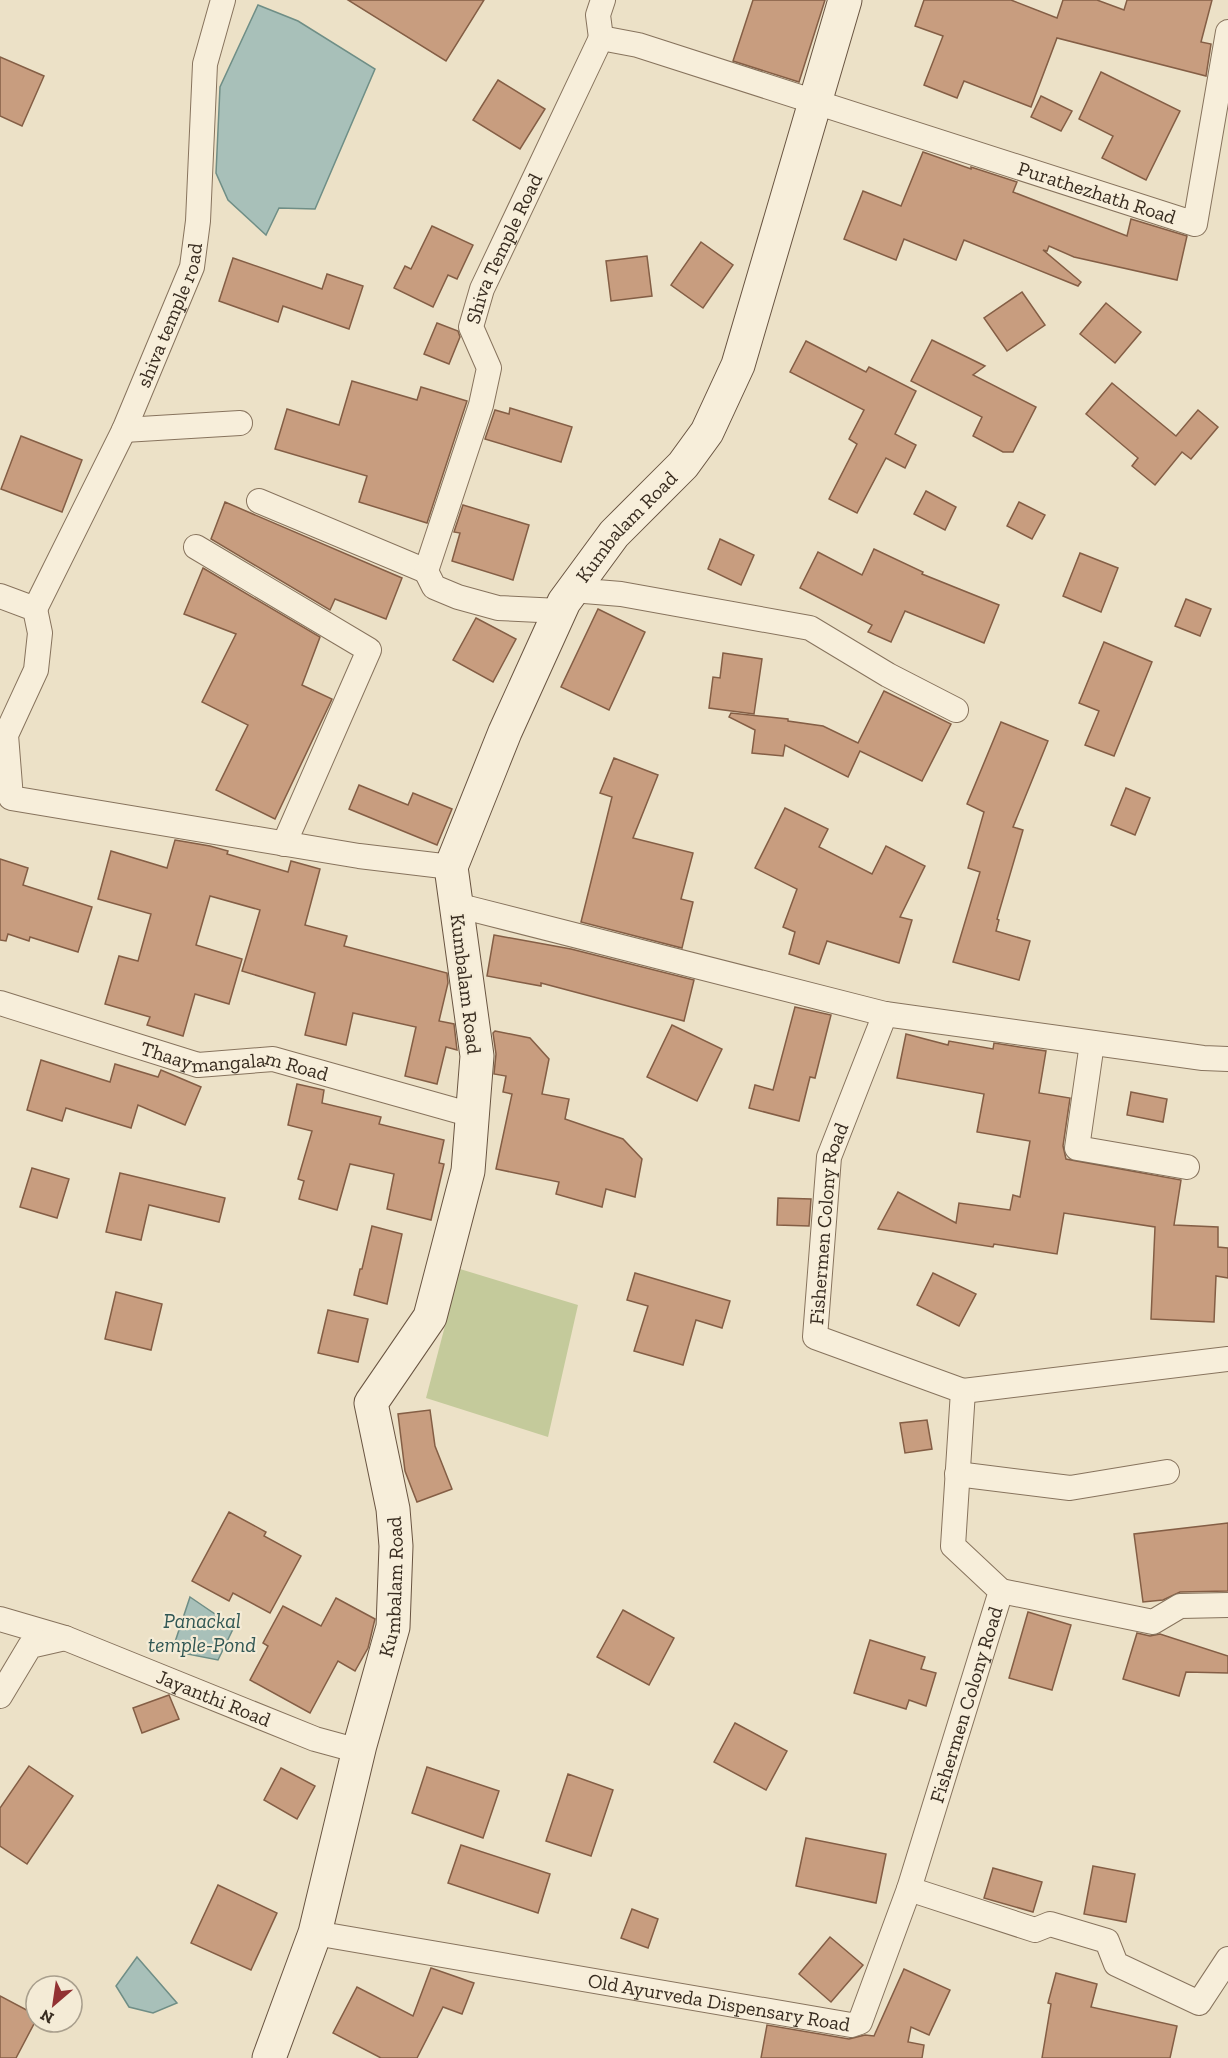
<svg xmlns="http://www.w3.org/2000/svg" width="1228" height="2058" font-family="'Zilla Slab',serif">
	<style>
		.green { fill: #c4ca9b }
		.water { fill: #a8c0b9; stroke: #6f8e86; stroke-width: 1.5 }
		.building { fill: #c89d7f; stroke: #845e45; stroke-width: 1.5 }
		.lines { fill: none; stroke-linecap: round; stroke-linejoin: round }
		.street-casing { stroke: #87735d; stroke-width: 26 }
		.secondary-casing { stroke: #695441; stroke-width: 35 }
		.street { stroke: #f7eeda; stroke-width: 24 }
		.secondary { stroke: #f7eeda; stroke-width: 33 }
		.labels { text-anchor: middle; stroke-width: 4.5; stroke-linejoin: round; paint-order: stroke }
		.street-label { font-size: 20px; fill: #382c20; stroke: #f4ebd6 }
		.water-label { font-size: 21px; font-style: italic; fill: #315754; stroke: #f4ebd6 }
	</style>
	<rect width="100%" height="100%" fill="#ece1c7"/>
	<path class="green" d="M460,1269l118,36 -30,132 -122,-39z"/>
	<g class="water">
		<path d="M258,5l40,16 77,48 -60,140 -36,-1 -13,27 -38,-35 -12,-27 4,-86z"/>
		<path d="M190,1597l44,30 -16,33 -46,-9z"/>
		<path d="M137,1957l40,46 -24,10 -24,-6 -13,-21z"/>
	</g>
	<g class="building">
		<path d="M348,0h136l-38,61z"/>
		<path d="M753,0h72l-26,82 -66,-21z"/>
		<path d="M924,0h87l46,18 6,-18h34l27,10 3,-10h85l-11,42 10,2 -5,32 -149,-38 -26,69 -67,-26 -7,17 -33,-13 19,-49 -28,-10z"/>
		<path d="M0,57l44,19 -22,50 -22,-10z"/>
		<path d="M1101,72l79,39 -34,69 -44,-22 11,-22 -34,-17z"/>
		<path d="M498,80l47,29 -25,40 -47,-29z"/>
		<path d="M1041,96l31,15 -11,20 -30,-14z"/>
		<path d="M923,152l48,17v-2l46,15 -4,10 114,44 4,-17 56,17 -10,44 -103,-23 -25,-11 -2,5 -4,-1 38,32 -3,4 -114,-46 -8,20 -52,-21 -8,21 -52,-21 19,-48 38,15z"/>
		<path d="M432,226l41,19 -16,34 -9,-4 -15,32 -39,-19 11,-22 6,3z"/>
		<path d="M701,242l32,23 -30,43 -32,-23z"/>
		<path d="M647,256l5,40 -41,5 -5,-40z"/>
		<path d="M233,258l89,31 5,-15 36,12 -14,43 -66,-23 -5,16 -59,-21z"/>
		<path d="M1022,292l23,33 -38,26 -23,-33z"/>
		<path d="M1106,303l35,29 -26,31 -35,-29z"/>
		<path d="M437,323l21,8 2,6 -11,27 -25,-10z"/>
		<path d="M932,340l53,26 -12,9 63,32 -23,45h-10l-30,-16 9,-19 -71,-36z"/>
		<path d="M806,341l60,31 3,-5 47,24 -21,43 21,11 -11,23 -19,-10 -29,55 -28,-14 28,-55 -8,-5 15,-29 -74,-38z"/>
		<path d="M352,381l65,19 4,-13 46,14 -40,122 -68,-21 8,-26 -92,-27 12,-40 52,16z"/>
		<path d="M1112,383l64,53 22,-26 20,17 -27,32 -9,-7 -27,33 -23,-19 6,-8 -52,-44z"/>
		<path d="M510,408l62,19 -11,35 -76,-23 10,-29 14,4z"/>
		<path d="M21,436l61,24 -20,52 -61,-23z"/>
		<path d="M926,491l30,16 -11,23 -31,-16z"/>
		<path d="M225,502l177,76 -16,41 -51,-20 -5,11 -119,-71z"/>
		<path d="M1019,502l26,13 -13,24 -25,-13z"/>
		<path d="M463,505l66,20 -16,55 -61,-19 8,-28 -6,-1z"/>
		<path d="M720,539l34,16 -13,30 -33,-16z"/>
		<path d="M874,549l49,23 -1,2 77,31 -15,38 -79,-32 -14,31 -23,-10 4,-7 -72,-37 18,-36 44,23z"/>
		<path d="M1080,553l38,15 -17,44 -38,-16z"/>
		<path d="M203,568l117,69 -18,48 30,14 -57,120 -59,-29 32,-65 -46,-23 34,-68 -52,-20z"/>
		<path d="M1186,599l25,10 -11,27 -25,-10z"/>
		<path d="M598,609l47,23 -36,78 -48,-23z"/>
		<path d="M476,618l40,21 -23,43 -40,-22z"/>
		<path d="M1104,642l48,20 -38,94 -29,-11 14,-34 -20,-8z"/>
		<path d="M723,653l39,6 -8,55 -45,-6 4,-31 7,1z"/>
		<path d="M884,691l67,33 -29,57 -62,-30 -12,26 -63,-32 -2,11 -31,-3 3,-23 -26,-13 2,-4 57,6v2l35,5 35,17z"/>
		<path d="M1001,722l47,19 -35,86 10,3 -26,89 2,1 -3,11 34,10 -11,39 -66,-18 27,-90 -12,-4 16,-56 -17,-8z"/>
		<path d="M614,758l44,17 -25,63 60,15 -12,46 12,3 -11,46 -101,-26 31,-125 -12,-4z"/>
		<path d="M359,785l49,20 5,-12 39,16 -15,36 -88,-36z"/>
		<path d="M1126,788l24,10 -15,37 -24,-10z"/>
		<path d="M785,808l43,21 -9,18 53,27 14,-28 39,20 -25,51 12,3 -13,43 -72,-22 -8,23 -30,-10 6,-22 -12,-5 14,-38 -42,-21z"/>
		<path d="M175,840l35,6 18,5 -1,3 61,18 3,-11 29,8 -15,56 42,11 -3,10 103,27 1,10 -9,38 15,3 3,26 -11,-3 -9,37 -32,-8 11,-49 -63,-14 -7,32 -41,-10 10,-42 -73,-22 18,-61 -50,-14 -14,49 46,14 -13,45 -34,-10 -12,42 -36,-11 3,-8 -45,-13 14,-48 19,5 13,-47 -53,-15 13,-48 56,17z"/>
		<path d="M0,859l28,9 -5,17 69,22 -14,45 -48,-15 -1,4 -21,-7 -2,7 -6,-1z"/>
		<path d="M494,935l77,14 123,31 -10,41 -143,-38v3l-54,-10z"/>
		<path d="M795,1007l36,8 -16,63 -5,-1 -11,44 -50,-13 6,-23 18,5z"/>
		<path d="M672,1025l50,24 -25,52 -50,-24z"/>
		<path d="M495,1031l35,7 19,21 -7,35 27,5 -4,20 58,20 19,20 -7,38 -29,-8 -4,18 -46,-13 3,-12 -63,-13 16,-75 -9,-2 3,-16 -12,-2 2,-20 -3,-21z"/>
		<path d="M906,1034l42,11 1,-4 44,8 1,-6 52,8 -7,42 31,5 -7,48 3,13 115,21 -7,45 44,2v20l10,1v30l-12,-2 -2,46 -63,-3 4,-92 -91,-14 -7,41 -63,-10 -1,3 -115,-18 20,-37 58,31 3,-20 51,7 3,-15 7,2 10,-56 -53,-9 7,-38 -87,-16z"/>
		<path d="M41,1060l69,22 5,-18 43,13 3,-7 40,17 -16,38 -47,-20 -7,23 -65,-20 -4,13 -35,-11z"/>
		<path d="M297,1084l27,6 -2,13 59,14 -2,7 65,16 -5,23 5,1 -13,56 -44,-11 7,-35 -44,-10 -13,46 -38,-11 5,-18 -6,-2 14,-48 -24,-6z"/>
		<path d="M1131,1092l36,7 -4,23 -36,-7z"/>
		<path d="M32,1168l37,11 -12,39 -37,-11z"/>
		<path d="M120,1173l105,25 -6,24 -70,-17 -8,35 -35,-8z"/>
		<path d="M778,1198l33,1 -2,27 -32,-1z"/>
		<path d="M372,1226l30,8 -15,70 -33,-9 6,-26h2z"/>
		<path d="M635,1273l95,28 -8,27 -26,-8 -13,45 -49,-14 14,-45 -21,-6z"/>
		<path d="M933,1273l43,21 -17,32 -42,-21z"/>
		<path d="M116,1292l46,12 -11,46 -46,-11z"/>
		<path d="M328,1310l40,9 -10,43 -40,-9z"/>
		<path d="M430,1410l5,36 17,43 -35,13 -12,-31 -7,-57z"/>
		<path d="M927,1420l5,29 -27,4 -5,-30z"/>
		<path d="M229,1512l37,20 -2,4 37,20 -31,57 -37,-20 -4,8 -37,-20z"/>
		<path d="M1228,1523v68l-48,1 -17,8 -20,2 -9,-68z"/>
		<path d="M336,1598l39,21 -7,29 -13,23 -17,-10 -28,52 -60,-33 18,-34 -5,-3 20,-37 38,20z"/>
		<path d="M623,1610l51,28 -25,47 -52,-28z"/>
		<path d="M1028,1612l43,13 -19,65 -43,-12z"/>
		<path d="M1137,1633l13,3 10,-2 68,22v17l-42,-1 -7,24 -56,-17z"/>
		<path d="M870,1640l55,17 -4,12 15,4 -10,33 -17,-6 -3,9 -52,-16z"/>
		<path d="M169,1695l10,24 -37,14 -9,-25z"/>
		<path d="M735,1723l52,28 -21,39 -52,-28z"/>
		<path d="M29,1766l44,30 -46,68 -27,-18v-38z"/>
		<path d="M427,1767l72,24 -16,47 -71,-25z"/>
		<path d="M281,1768l34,18 -18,33 -33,-19z"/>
		<path d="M568,1774l45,16 -22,66 -45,-15z"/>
		<path d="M806,1838l80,16 -10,49 -80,-17z"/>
		<path d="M461,1845l89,29 -12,39 -90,-30z"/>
		<path d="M1093,1866l42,8 -9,48 -42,-8z"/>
		<path d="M993,1868l49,14 -9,30 -49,-14z"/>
		<path d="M218,1885l59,28 -26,57 -60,-27z"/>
		<path d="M632,1909l26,10 -10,29 -27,-10z"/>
		<path d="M830,1937l33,28 -32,37 -32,-28z"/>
		<path d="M431,1968l43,15 -12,31 -19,-7 -26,51h-36l-48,-25 24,-46 56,29z"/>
		<path d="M904,1969l46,21 -21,45 -18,-8 -3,15 16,3 -2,13h-161l6,-33 82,14 16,-4 9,1z"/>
		<path d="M1056,1973l41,11 -6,23 86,19 -7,32h-128l9,-54 -3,-1z"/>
		<path d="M0,1996l36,19v5l-20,38h-16z"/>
	</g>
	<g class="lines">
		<defs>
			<g id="street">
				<path d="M601,38l-3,-23 5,-15"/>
				<path d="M124,430l116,-7"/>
				<path d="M259,501l167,70"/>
				<path d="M196,547l173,103 -85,194"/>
				<path d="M572,590l49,4 189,34 78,47 68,35"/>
				<path d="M0,596l35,13 5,24 -4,37 -30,65 5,63 348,58 92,11"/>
				<path id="s1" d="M35,609l89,-179 68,-163 6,-46 7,-157 18,-64"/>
				<path id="s2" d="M560,611l-62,-3 -40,-11 -24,-10 -8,-16 55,-166 8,-37 -18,-41 11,-38 119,-251 37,7 557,179 33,-192"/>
				<path id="s3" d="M0,1003l198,62 75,-6 199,56"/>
				<path d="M885,1014l318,44 25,1"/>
				<path d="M1092,1043l-15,105 110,19"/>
				<path d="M963,1391l265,-32"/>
				<path d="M957,1474l113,14 97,-16"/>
				<path d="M1001,1591l152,31 27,-16 48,-1"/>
				<path id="s4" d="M0,1619l65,19 250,101 44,12"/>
				<path d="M0,1696l30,-50 35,-8"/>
				<path d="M909,1889l126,41 15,-6 57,17 9,23 83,39 29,-44"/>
				<path id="s5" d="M315,1933l536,92 9,-3 49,-133 92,-298 -48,-45 10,-155 -148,-54 14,-180 56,-143 -429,-109"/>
			</g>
			<g id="secondary">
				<path id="s6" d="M269,2058l46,-125 45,-188 33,-118 3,-81 -3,-37 -22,-106 59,-86 38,-146 9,-115 -26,-189 54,-135 59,-130 50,-68 69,-69 24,-33 31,-67 107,-365"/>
			</g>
		</defs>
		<use href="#street" class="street-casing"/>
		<use href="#secondary" class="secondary-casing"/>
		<use href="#street" class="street"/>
		<use href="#secondary" class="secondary"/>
	</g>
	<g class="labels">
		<g class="street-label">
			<text dy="7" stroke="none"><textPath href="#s2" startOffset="1242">Purathezhath Road</textPath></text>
			<text dy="7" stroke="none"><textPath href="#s2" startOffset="490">Shiva Temple Road</textPath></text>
			<text dy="7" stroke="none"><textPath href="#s1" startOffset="324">shiva temple road</textPath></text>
			<text dy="7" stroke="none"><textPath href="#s6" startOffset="1623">Kumbalam Road</textPath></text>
			<text transform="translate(466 984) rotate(83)" y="7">Kumbalam Road</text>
			<text dy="7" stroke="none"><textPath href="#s3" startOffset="244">Thaaymangalam Road</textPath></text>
			<text dy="7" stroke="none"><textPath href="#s5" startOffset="1500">Fishermen Colony Road</textPath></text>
			<text dy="7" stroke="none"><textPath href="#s6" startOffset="489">Kumbalam Road</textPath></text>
			<text dy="7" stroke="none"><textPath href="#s4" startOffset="228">Jayanthi Road</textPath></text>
			<text dy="7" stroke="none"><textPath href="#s5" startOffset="888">Fishermen Colony Road</textPath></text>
			<text dy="7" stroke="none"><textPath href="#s5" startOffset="410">Old Ayurveda Dispensary Road</textPath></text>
		</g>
		<g class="water-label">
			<text x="202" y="1628">Panackal<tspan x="202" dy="24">temple-Pond</tspan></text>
		</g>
	</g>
	<g transform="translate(54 2004) rotate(209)"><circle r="28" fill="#f4ebd6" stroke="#a99f8d" stroke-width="1.5"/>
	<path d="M0-4.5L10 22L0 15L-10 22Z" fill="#923132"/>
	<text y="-9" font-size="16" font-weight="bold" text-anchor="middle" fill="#382c20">N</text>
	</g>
</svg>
